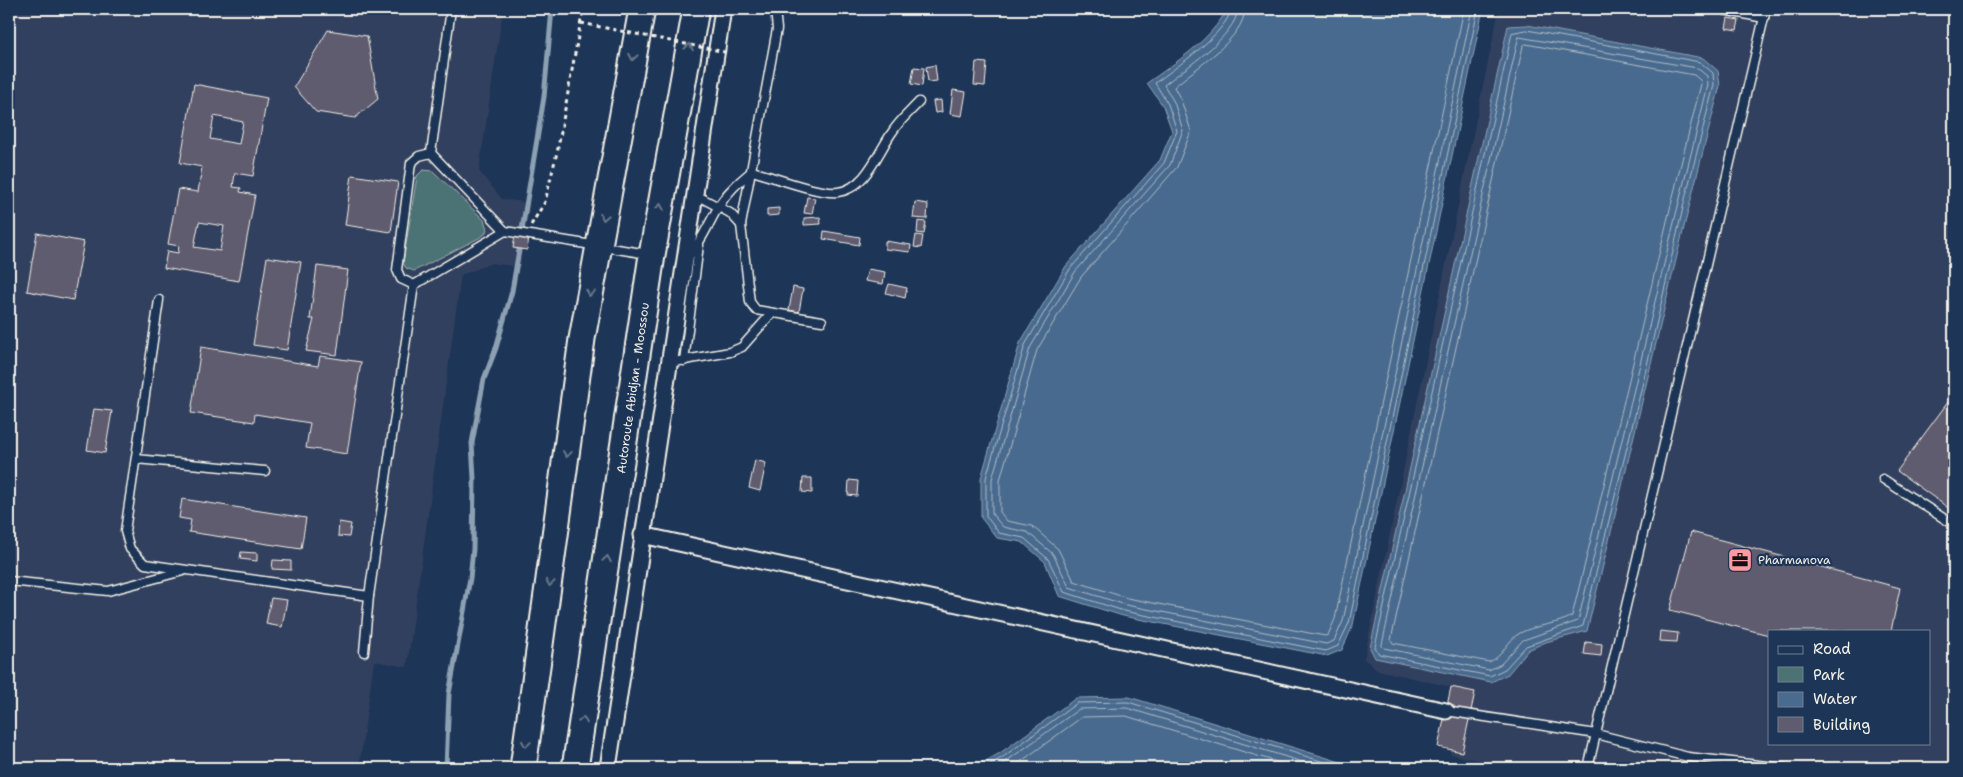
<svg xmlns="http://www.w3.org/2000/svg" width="1963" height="777" font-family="'Shantell Sans',sans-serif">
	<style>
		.built { fill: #31415e; fill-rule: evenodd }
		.green { fill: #4c7274; stroke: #a0b2ae }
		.water { fill: #486b8f; stroke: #8da1b3 }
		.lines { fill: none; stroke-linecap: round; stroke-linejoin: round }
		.shore { stroke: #afbbc4; stroke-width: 1 }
		.stream { stroke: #8da1b3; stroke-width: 5 }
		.building { fill: #605c6f; stroke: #f4f1e8; fill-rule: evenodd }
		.service-casing { stroke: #f4f1e8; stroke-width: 11 }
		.minor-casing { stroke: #f4f1e8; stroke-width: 19 }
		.trunk-casing { stroke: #f4f1e8; stroke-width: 29 }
		.path { stroke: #f4f1e8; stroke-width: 3; stroke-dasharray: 4 4; stroke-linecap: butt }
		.service { stroke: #1d3557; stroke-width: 8 }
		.minor { stroke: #1d3557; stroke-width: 15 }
		.trunk { stroke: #1d3557; stroke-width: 25 }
		.path-bridge { stroke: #f4f1e8; stroke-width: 3; stroke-dasharray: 4 4; stroke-linecap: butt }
		.oneway { stroke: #68778a }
		.labels { text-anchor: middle; stroke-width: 4.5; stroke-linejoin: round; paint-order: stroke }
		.street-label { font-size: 12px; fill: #f4f1e8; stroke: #1d3557 }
		.poi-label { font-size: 12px; fill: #f4f1e8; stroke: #1d3557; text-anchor: start }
	</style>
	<rect width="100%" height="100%" fill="#1d3557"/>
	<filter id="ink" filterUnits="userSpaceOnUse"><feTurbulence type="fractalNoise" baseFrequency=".02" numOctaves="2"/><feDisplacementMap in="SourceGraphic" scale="10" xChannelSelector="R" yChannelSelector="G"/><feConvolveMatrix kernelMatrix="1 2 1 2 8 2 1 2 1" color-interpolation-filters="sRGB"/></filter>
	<g filter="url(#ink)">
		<g class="built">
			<path d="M9,9h494l-24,162 23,28 28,4 -10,64 -28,-4 -31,12 -54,392 -33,-6 -15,107h-350z"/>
			<path d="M1499,9h455v759h-442l-62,-14 1,-4 -13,-3 13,-60 -73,-17 -14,-11zM1769,631h160v112h-160z"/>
		</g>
		<path class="green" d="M423,170l10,1 51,49 3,9 -2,5 -6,4 -65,33 -8,-3 -3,-5 14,-87z"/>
		<g class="water">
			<path d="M1227,9h256l-130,616 -11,25 -15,6 -204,-40 -64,-20 -14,-34 -23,-20 -25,-4 -16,-20v-40l39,-135 46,-77 94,-106 12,-29 -9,-25 -16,-23c28,-20 64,-43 80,-74z"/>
			<path d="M1527,25l176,33 15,13 2,15c-48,181 -88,363 -133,545l-41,11 -18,8 -20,24 -17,8 -116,-24 -5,-10 138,-622z"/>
			<path d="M1129,697l231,71h-387l27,-15 76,-55z"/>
		</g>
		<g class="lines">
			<g class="shore">
				<path d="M1231,9c-3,23 -57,60 -76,74l13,21 9,27 -13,32 -94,106 -45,76 -39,133v38l13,17 25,5 24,21 16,33 60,19 202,40 12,-5 11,-23 129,-614"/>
				<path d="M1238,9c-2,27 -54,60 -74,76l10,17 9,28 -13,35 -95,107 -45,76 -38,131v35l11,13 24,5 26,22 16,33 57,18 200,39 8,-3 9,-20 129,-612"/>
				<path d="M1245,9c-1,30 -50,59 -71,78l7,13 10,31 -14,36 -96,110 -44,73 -37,130v32l7,9 25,5 26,23 16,32 53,17 198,38 3,-1 7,-16 129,-610"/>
				<path d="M1527,30l173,32 13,11 1,12 -29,114 -41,179 -61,248 -57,20 -21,23 -15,7 -111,-22 -4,-7 137,-614z"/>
				<path d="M1519,37l178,31 10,8 1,9c-45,178 -86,358 -130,536l-55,19 -22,24 -12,6 -105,-22 -2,-2z"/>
				<path d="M1526,44l168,31 6,5 1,4c-45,177 -85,355 -129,532 -12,8 -37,9 -52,17 -13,7 -17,24 -31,29l-96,-19 -2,-3 132,-594z"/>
				<path d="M984,768l19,-11 74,-54 51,-1 216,66"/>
				<path d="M997,768l82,-59 48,-1 195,60"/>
				<path d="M1012,768l70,-51 44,-1 171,52"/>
			</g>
			<g class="stream">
				<path d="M521,236l23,-139 8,-88"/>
				<path d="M446,768l3,-74 21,-116 3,-29 1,-70 -2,-36 12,-64 12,-31 16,-57 8,-47"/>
			</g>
		</g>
		<g class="building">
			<path d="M1728,18l11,2 -2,10 -11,-2z"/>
			<path d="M328,30l39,6 11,63 -23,19 -39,-6 -22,-25z"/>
			<path d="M976,62l11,1 -2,23 -11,-1z"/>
			<path d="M935,65l2,16 -9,1 -2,-15z"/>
			<path d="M914,67l10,1 -2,18 -11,-2z"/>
			<path d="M194,84l73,14 -14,78 -18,-3 -2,14 8,1 -1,4 15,3 -16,86 -75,-13 3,-17 11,2 1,-7 -11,-2 10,-55 20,3 4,-25 -22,-4zM214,116l29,6 -4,22 -29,-5zM199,222l25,4 -4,25 -26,-4z"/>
			<path d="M953,90l13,2 -4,24 -12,-2z"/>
			<path d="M941,100l1,12 -7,1 -2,-12z"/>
			<path d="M352,175l46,7 -7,50 -46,-7z"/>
			<path d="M807,197l8,1 -3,16 -8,-1z"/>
			<path d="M915,202l13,2 -1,15 -14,-1z"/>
			<path d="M779,208v7l-12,1v-7z"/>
			<path d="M820,217l1,7 -17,1v-7z"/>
			<path d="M918,221l8,1 -2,12 -7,-1z"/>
			<path d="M824,231l36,6 -1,8 -36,-6z"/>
			<path d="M37,233l47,9 -11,58 -46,-9z"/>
			<path d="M515,235l14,2 -2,13 -14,-2z"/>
			<path d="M916,235l7,1 -2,12 -7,-1z"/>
			<path d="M885,241l26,4 -1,7 -25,-3z"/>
			<path d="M267,257l34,5 -14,88 -34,-5z"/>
			<path d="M317,266l31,4 -11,85 -31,-4 8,-32h-4z"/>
			<path d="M868,269l17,3 -2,12 -18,-3z"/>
			<path d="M889,284l18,4 -2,10 -19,-5z"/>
			<path d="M793,287l10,2 -4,23 -10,-2z"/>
			<path d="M201,347l117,19 2,-10 41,6 -14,92 -41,-6 4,-25 -55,-9 -1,8 -63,-9z"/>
			<path d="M1954,394v118l-57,-41z"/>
			<path d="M94,409l18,2 -7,42 -18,-3z"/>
			<path d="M755,460l11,3 -6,28 -11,-3z"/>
			<path d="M803,478h9v15l-10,-1z"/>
			<path d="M849,480l9,1 -1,15 -9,-1z"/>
			<path d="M182,499l124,19 -5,31 -112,-17 2,-12 -12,-2z"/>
			<path d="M339,522l12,2 -2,13 -11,-1z"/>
			<path d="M1691,532l209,56 -9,43h-122v4l-99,-25z"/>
			<path d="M241,552l16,1v8l-17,-2z"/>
			<path d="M273,560l18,1v9l-19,-1z"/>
			<path d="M271,598l16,2 -5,27 -16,-3z"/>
			<path d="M1660,631l18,2 -1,9 -18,-1z"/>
			<path d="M1586,642l16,2 -1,12 -17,-2z"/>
			<path d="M1451,687l24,5 -13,60 -24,-5z"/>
		</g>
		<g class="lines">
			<defs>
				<g id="service">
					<path d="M451,9l-20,144 74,78 143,23"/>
					<path d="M775,9l2,20 -36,196 9,77 6,8 66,11"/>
					<path d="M1679,9h15"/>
					<path d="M1719,9l45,9"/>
					<path d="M694,194l36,19 11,12"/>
					<path d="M688,257c14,-15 20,-33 31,-51 8,-14 20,-24 33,-35 21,6 66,23 86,21 28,-3 41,-42 55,-61 7,-11 18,-20 26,-29"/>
					<path d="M414,285l-13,-6 -4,-9 14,-107 8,-7 12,-3"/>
					<path d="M414,285l91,-54"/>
					<path d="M159,300l-34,231 5,18 15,15 224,32"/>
					<path d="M684,361l15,-116"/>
					<path d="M668,363l62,-11 12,-5 30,-34"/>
					<path d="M136,459l129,12"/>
					<path d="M1883,479l71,46"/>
					<path d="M9,581l99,10 75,-20"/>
					<path d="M364,652l5,-56 45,-311"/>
					<path d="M1446,711l150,23 92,23 97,11"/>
					<path d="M1588,768l178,-759"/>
				</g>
				<g id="minor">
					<path d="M642,535l804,176"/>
					<path d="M608,768l115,-759"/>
				</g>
				<g id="trunk">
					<path d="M523,768l59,-429 60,-330"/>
					<path d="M575,768l77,-513 44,-246"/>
				</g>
			</defs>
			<use href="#service" class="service-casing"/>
			<use href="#minor" class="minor-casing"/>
			<use href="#trunk" class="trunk-casing"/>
			<path class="path" d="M531,225l14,-23 13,-54 25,-139"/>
			<use href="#service" class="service"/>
			<use href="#minor" class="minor"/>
			<use href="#trunk" class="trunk"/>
			<path class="path-bridge" d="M581,23l149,30"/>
		</g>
		<defs><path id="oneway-chevron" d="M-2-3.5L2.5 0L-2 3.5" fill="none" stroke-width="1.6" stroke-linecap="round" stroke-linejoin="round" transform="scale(1.25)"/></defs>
		<g class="oneway">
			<use href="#oneway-chevron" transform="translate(689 47) rotate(-80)"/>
			<use href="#oneway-chevron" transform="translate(633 57) rotate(100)"/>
			<use href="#oneway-chevron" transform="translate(660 207) rotate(-80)"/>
			<use href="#oneway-chevron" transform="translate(604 217) rotate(100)"/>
			<use href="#oneway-chevron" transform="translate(590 293) rotate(100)"/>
			<use href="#oneway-chevron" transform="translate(567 454) rotate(97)"/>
			<use href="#oneway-chevron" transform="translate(607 559) rotate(-81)"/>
			<use href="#oneway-chevron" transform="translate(550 583) rotate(98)"/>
			<use href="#oneway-chevron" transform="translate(583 720) rotate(-81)"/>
			<use href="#oneway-chevron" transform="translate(526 744) rotate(98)"/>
		</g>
	</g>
	<defs>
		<symbol id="office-square" viewBox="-11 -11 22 22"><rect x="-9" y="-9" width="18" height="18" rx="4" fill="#ff9aa2" stroke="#1d3557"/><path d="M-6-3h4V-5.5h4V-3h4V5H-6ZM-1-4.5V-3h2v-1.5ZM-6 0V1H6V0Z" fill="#111"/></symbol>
	</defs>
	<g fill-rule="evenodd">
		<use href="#office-square" x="1726" y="546" width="28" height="28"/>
	</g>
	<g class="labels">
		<g class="street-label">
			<text transform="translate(633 388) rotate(-82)" y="4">Autoroute Abidjan - Moossou</text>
		</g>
		<g class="poi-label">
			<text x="1758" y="564">Pharmanova</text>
		</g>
	</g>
	<rect width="1963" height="777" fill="none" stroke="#1d3557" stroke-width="30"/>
	<rect x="15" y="15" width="1933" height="747" fill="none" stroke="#f4f1e8" stroke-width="2" filter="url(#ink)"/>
	<rect x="1768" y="630" width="162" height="115" fill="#1d3557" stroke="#738091"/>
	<rect x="1778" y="646" width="25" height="8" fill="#1d3557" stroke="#738091"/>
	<text x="1813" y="654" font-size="15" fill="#f4f1e8">Road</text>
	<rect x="1778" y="667" width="25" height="15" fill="#4c7274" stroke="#738091"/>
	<text x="1813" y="680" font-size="15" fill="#f4f1e8">Park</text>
	<rect x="1778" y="692" width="25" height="15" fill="#486b8f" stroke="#738091"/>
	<text x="1813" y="704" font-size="15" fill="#f4f1e8">Water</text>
	<rect x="1778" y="717" width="25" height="15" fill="#605c6f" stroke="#738091"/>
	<text x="1813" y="730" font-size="15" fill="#f4f1e8">Building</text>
</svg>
